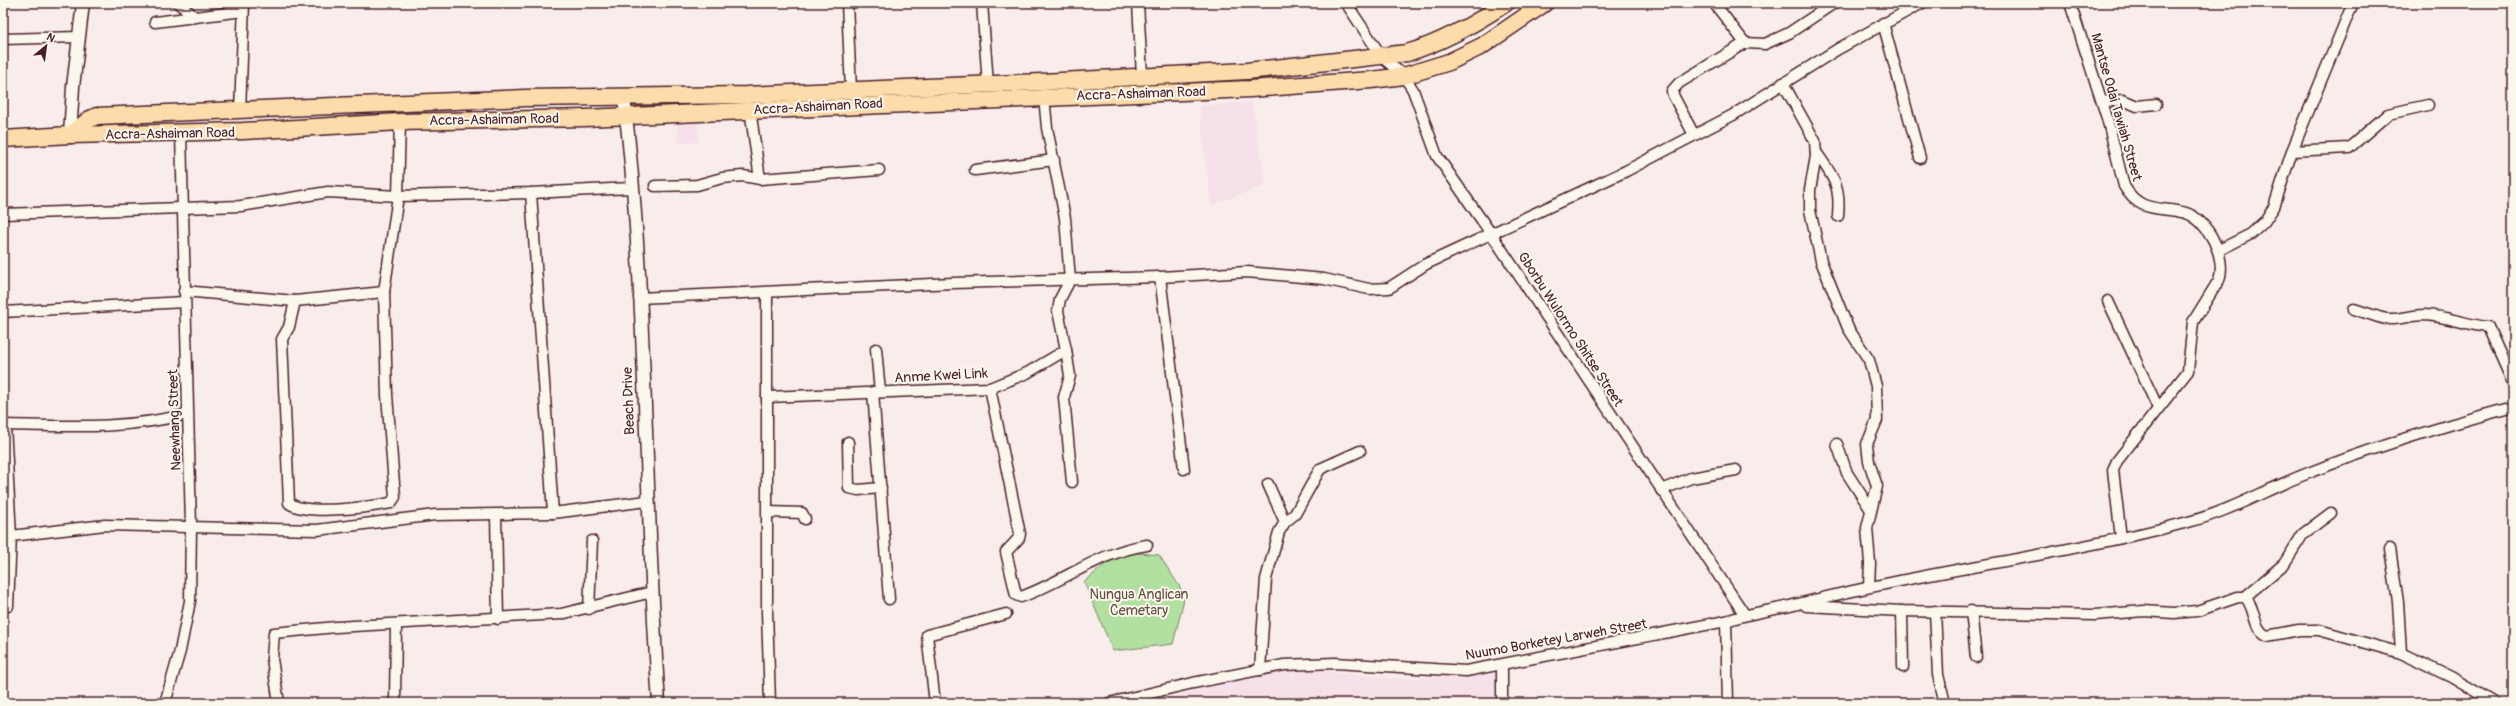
<svg xmlns="http://www.w3.org/2000/svg" width="2516" height="706" font-family="Pangolin,sans-serif">
	<style>
		.built { fill: #f6e0ea }
		.green { fill: #b1e0a0; stroke: #7e8066 }
		.lines { fill: none; stroke-linecap: round; stroke-linejoin: round }
		.minor-casing { stroke: #4a1f2b; stroke-width: 13 }
		.tertiary-casing { stroke: #4a1f2b; stroke-width: 15 }
		.primary-casing { stroke: #4a1f2b; stroke-width: 19 }
		.minor { stroke: #fbf7ec; stroke-width: 10 }
		.tertiary { stroke: #fbf7ec; stroke-width: 12 }
		.primary { stroke: #fddcac; stroke-width: 16 }
		.labels { text-anchor: middle; stroke-width: 4; stroke-linejoin: round; paint-order: stroke }
		.street-label { font-size: 14px; fill: #4a1f2b; stroke: #fbf7ec }
		.park-label { font-size: 14px; fill: #644f48; stroke: #fbf7ec }
	</style>
	<rect width="100%" height="100%" fill="#f9edeb"/>
	<filter id="ink" filterUnits="userSpaceOnUse"><feTurbulence type="fractalNoise" baseFrequency=".025" numOctaves="2"/><feDisplacementMap in="SourceGraphic" scale="8" xChannelSelector="R" yChannelSelector="G"/><feConvolveMatrix kernelMatrix="1 2 1 2 8 2 1 2 1" color-interpolation-filters="sRGB"/></filter>
	<g filter="url(#ink)">
		<g class="built">
			<path d="M1252,102l14,84 -55,19 -12,-99z"/>
			<path d="M697,114l2,28 -21,1 -1,-28z"/>
			<path d="M1313,670l79,9 103,-5v29h-344l98,-27z"/>
		</g>
		<path class="green" d="M1121,551l38,4 26,40 -12,49 -60,7 -29,-69z"/>
		<g class="lines">
			<defs>
				<g id="minor">
					<path d="M178,3l17,14"/>
					<path d="M847,3l4,87"/>
					<path d="M982,3l6,81"/>
					<path d="M1138,3l4,73"/>
					<path d="M1346,3l36,54 22,19 9,14 24,66 55,79 253,380"/>
					<path d="M1714,3l31,40"/>
					<path d="M2070,3l37,115 17,68c16,28 36,20 62,27 22,7 41,45 33,67l-26,42 -5,49 -71,90 -4,9 8,68"/>
					<path d="M155,22l88,-11"/>
					<path d="M1883,23l37,135"/>
					<path d="M3,39l76,-2"/>
					<path d="M1783,83l32,58 1,15 -6,34v20l11,51 27,67 21,32 7,26 1,34 -10,24 2,18 8,24 -10,42 3,35 -1,23"/>
					<path d="M2103,102l20,-2 14,6 19,-2"/>
					<path d="M750,109l10,70 119,-9"/>
					<path d="M240,112l4,-109"/>
					<path d="M1694,135l-21,-40 -1,-4 7,-8 66,-40 20,1 24,-11 45,-30"/>
					<path d="M2292,151l57,-3 39,-34 40,-9"/>
					<path d="M1816,152c17,25 25,32 22,64"/>
					<path d="M975,170l79,-10"/>
					<path d="M655,186l42,-1 25,-7 21,-2 17,3"/>
					<path d="M531,193l22,320"/>
					<path d="M3,214l238,-8 87,-14 70,4 133,-3 100,-5"/>
					<path d="M2219,250l32,-16 13,-12 10,-15 18,-56 61,-148"/>
					<path d="M1160,277l87,-5 77,7 45,10 20,-1 37,-24 200,-93 107,-56 105,-66 84,-46"/>
					<path d="M184,291l111,10 89,-9"/>
					<path d="M767,292v319l3,92"/>
					<path d="M639,298l314,-15 207,-6 24,192"/>
					<path d="M295,301l-6,26 -7,12 7,164c17,13 80,4 102,0l4,-6 -8,-102 -3,-103 14,-96 2,-74"/>
					<path d="M2108,301l50,107"/>
					<path d="M2354,309c7,2 29,10 33,10 12,1 25,-4 37,-4 23,1 42,10 64,12l25,56"/>
					<path d="M3,312l181,-10"/>
					<path d="M876,349l4,43"/>
					<path d="M1066,350l4,26 -6,21 8,85"/>
					<path d="M990,388l30,146 -1,4 -13,14 10,43 5,2c44,-16 78,-45 126,-52"/>
					<path d="M873,392l16,207"/>
					<path d="M767,397l223,-9 37,-15 39,-23 -8,-39 2,-12 10,-19 -5,-62 -18,-90 -3,-32"/>
					<path d="M3,425c63,1 122,5 184,-11"/>
					<path d="M5,425l6,111 -3,70"/>
					<path d="M848,442l1,46 9,2 23,-2"/>
					<path d="M1837,444l10,29 24,37"/>
					<path d="M1268,484l17,38"/>
					<path d="M1661,490l30,-12 45,-8"/>
					<path d="M768,512l34,1 3,6"/>
					<path d="M496,515l2,104"/>
					<path d="M11,536l94,-11 212,5 118,-15 118,-2 94,-12"/>
					<path d="M2390,549l8,53 3,51"/>
					<path d="M2245,597l39,-33 19,-30 28,-21"/>
					<path d="M1806,606l96,5 193,4 49,-4 30,2 23,-2 41,-14h7c11,10 7,32 22,39l32,-6h20l82,23 50,24 44,26"/>
					<path d="M589,609l3,-68"/>
					<path d="M1902,611l1,56"/>
					<path d="M1935,611l3,64 7,28"/>
					<path d="M1971,611l5,46"/>
					<path d="M1726,621l2,82"/>
					<path d="M1502,666v37"/>
					<path d="M1260,670l6,-91 13,-47 6,-10 10,-8 25,-45 40,-18"/>
					<path d="M165,703l15,-52 10,-50 1,-75 -10,-393"/>
					<path d="M279,703l-7,-44 2,-26 62,-6 225,-13 91,-22"/>
					<path d="M395,703l1,-79"/>
					<path d="M935,703l-8,-68 79,-21"/>
					<path d="M1109,703l84,-20 91,-18 51,-2 131,8 260,-50c25,-9 51,-11 76,-18 128,-33 259,-47 386,-81 41,-10 79,-33 118,-48 67,-27 137,-48 207,-67"/>
				</g>
				<g id="tertiary">
					<path d="M624,98c24,201 20,404 35,605"/>
					<path d="M70,135l3,-48 10,-84"/>
				</g>
				<g id="primary">
					<path d="M70,135l20,-16 7,-3 428,-18 221,-3 296,-13 205,-11 160,-18c36,-11 68,-29 99,-50"/>
					<path d="M3,139l67,-4 173,-4 157,-9 185,-4 665,-29 121,-9 33,-4 45,-14 33,-16 63,-43"/>
				</g>
			</defs>
			<use href="#minor" class="minor-casing"/>
			<use href="#tertiary" class="tertiary-casing"/>
			<use href="#primary" class="primary-casing"/>
			<use href="#minor" class="minor"/>
			<use href="#tertiary" class="tertiary"/>
			<use href="#primary" class="primary"/>
		</g>
	</g>
	<g class="labels">
		<g class="street-label">
			<text transform="translate(1141 93) rotate(-2)" y="5">Accra-Ashaiman Road</text>
			<text transform="translate(818 106) rotate(-3)" y="5">Accra-Ashaiman Road</text>
			<text transform="translate(2117 107) rotate(74)" y="5">Mantse Odai Tawiah Street</text>
			<text transform="translate(494 119) rotate(-1)" y="5">Accra-Ashaiman Road</text>
			<text transform="translate(170 133) rotate(-1)" y="5">Accra-Ashaiman Road</text>
			<text transform="translate(1571 329) rotate(57)" y="5">Gborbu Wulormo Shitse Street</text>
			<text transform="translate(941 375) rotate(-3)" y="5">Anme Kwei Link</text>
			<text transform="translate(628 401) rotate(-92)" y="5">Beach Drive</text>
			<text transform="translate(174 420) rotate(-92)" y="5">Neewhang Street</text>
			<text transform="translate(1556 639) rotate(-10)" y="5">Nuumo Borketey Larweh Street</text>
		</g>
		<g class="park-label">
			<text x="1139" y="599">Nungua Anglican<tspan x="1139" dy="16">Cemetary</tspan></text>
		</g>
	</g>
	<rect width="2516" height="706" fill="none" stroke="#fbf7ec" stroke-width="16"/>
	<rect x="8" y="8" width="2500" height="690" fill="none" stroke="#4a1f2b" stroke-width="1.5" filter="url(#ink)"/>
	<g transform="translate(46 46) rotate(29)" stroke="#fbf7ec" stroke-width="3" paint-order="stroke">
	<path d="M0-3L7 15L0 10L-7 15Z" fill="#4a1f2b"/>
	<text y="-6" font-size="11" font-weight="bold" text-anchor="middle" fill="#4a1f2b">N</text>
	</g>
</svg>
